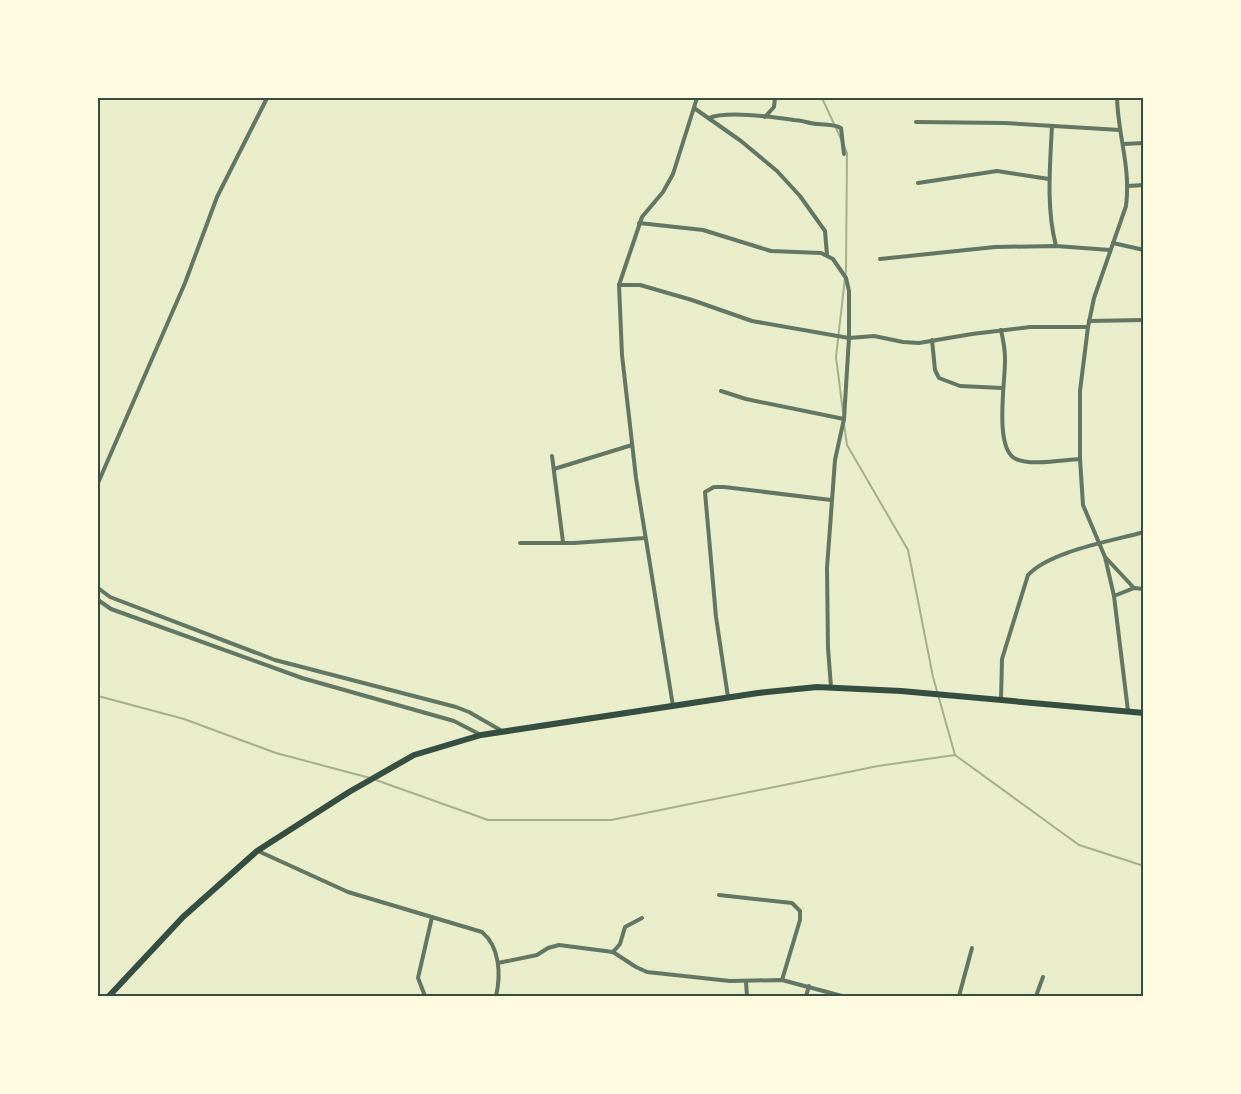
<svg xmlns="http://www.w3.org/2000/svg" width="1241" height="1094" font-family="Literata,serif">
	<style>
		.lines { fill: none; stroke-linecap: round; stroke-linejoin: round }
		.stream { stroke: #a3b18a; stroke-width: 2 }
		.minor { stroke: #617663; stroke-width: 4 }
		.trunk { stroke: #344e41; stroke-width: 6 }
		.neatline { fill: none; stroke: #344e41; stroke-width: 2 }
	</style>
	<rect width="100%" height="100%" fill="#e9edc9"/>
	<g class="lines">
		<g class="stream">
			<path d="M822,98l19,41"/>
			<path d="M843,412l-7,-55 10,-88 1,-116 -3,-7"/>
			<path d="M844,424l3,21 61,105 25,127 22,78"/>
			<path d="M98,696l86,23 92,34 94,25"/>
			<path d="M376,780l112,40h123l267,-54 77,-11 124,90 65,21"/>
		</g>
		<g class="minor">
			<path d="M1117,98c1,38 14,69 9,108l-32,92 -6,29 -8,64v68l3,46 22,52 9,39 14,115"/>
			<path d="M694,108l47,33 36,30 23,25 25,35 2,24"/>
			<path d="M765,117l9,-10 1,-9"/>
			<path d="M709,118c18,-8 65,-1 85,2 8,0 16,4 24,4 9,1 15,0 23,4l3,26"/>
			<path d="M916,122l89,1 115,7"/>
			<path d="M1052,126c-2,40 -6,82 4,120"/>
			<path d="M1123,144l21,-1"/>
			<path d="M918,183l79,-12 52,8"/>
			<path d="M1128,186l16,-1"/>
			<path d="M639,223l64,7 68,21 50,2 12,6 13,19 3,13v47l-5,81 -9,41 -8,108 1,80 3,39"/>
			<path d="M1113,243l31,7"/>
			<path d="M880,259l115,-12 61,-1 54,4"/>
			<path d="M619,285h21l52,15 60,21 97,17 25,-2 29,6 16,1 53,-9 58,-7h58"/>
			<path d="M1089,321l55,-1"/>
			<path d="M1001,330c2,9 4,19 4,28 1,20 -12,91 11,101 14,7 47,1 64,0"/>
			<path d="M932,340l3,30 4,8 21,8 42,2"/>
			<path d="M721,391l25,8 98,20"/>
			<path d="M552,456l11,86"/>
			<path d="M554,469l78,-24"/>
			<path d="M98,483l87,-200 32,-86 50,-99"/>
			<path d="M520,543h54l71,-5"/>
			<path d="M1106,558l28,30"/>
			<path d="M98,588l12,9 165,63 181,47 13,5 33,19"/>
			<path d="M1114,596l20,-8 10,1"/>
			<path d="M98,600l13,9 191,69 152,43 27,14"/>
			<path d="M728,697l-12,-80 -11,-125 9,-5h10l107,13"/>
			<path d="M1001,700l1,-41 26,-84c22,-24 84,-34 116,-43"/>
			<path d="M673,706l-37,-228 -14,-123 -3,-70 23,-68 21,-25 10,-18 24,-76"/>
			<path d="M258,851l90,41 134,40c18,15 19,43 14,64"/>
			<path d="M719,895l73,8 8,8v9l-18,60"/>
			<path d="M613,952l7,-8 5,-17 17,-9"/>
			<path d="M498,963l39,-8 11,-7 11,-3 54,7 23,15 11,5 83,9 52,-1 60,16"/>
			<path d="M746,982l1,14"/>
			<path d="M425,996l-7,-18 14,-61"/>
			<path d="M806,996l3,-10"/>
			<path d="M959,996l13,-48"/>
			<path d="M1036,996l7,-19"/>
		</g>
		<path class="trunk" d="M109,996l74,-79 74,-66 92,-59 65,-37 67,-20 277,-42 59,-6 84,4 243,22"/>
	</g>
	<rect width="1241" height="1094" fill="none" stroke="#fefae0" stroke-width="198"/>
	<rect x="99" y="99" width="1043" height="896" class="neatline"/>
</svg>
